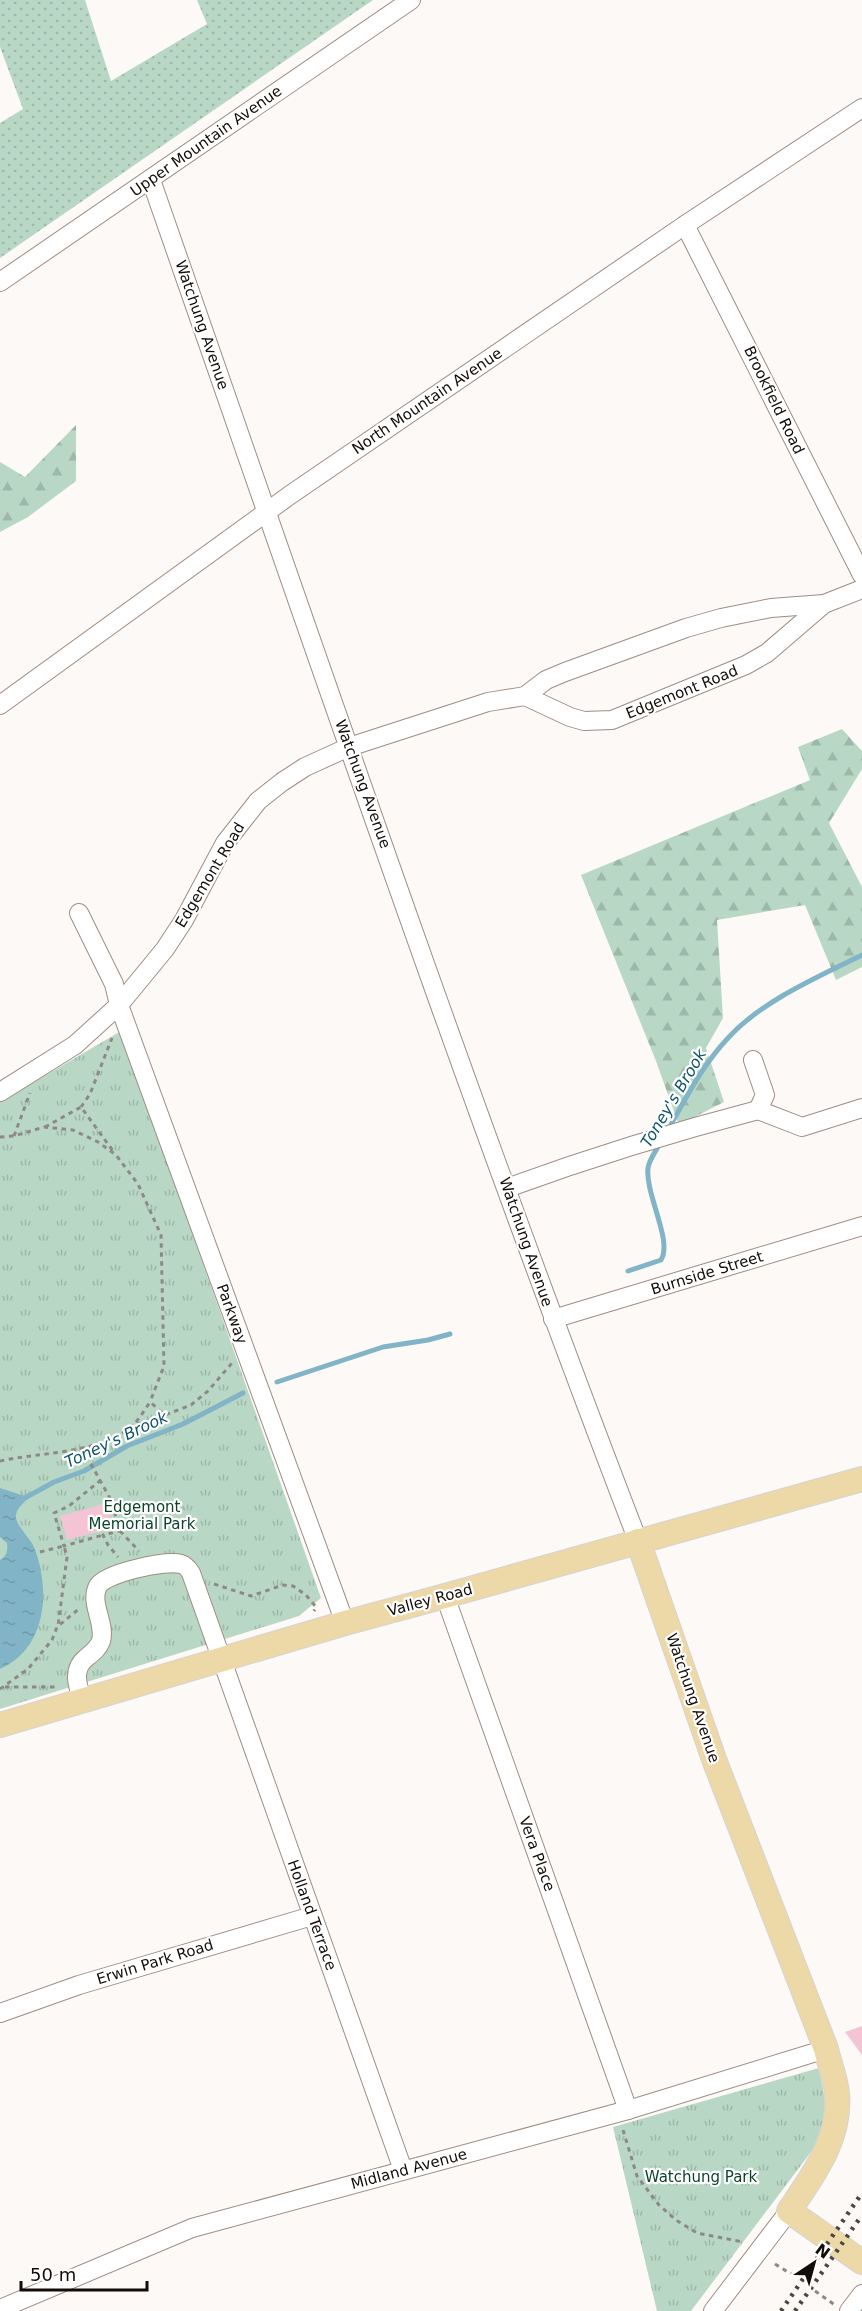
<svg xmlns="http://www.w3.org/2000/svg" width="862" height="2311" font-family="'DejaVu Sans',sans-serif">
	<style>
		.grass { fill: url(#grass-dots) }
		.forest { fill: url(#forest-firs) }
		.park { fill: url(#park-tufts) }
		.water { fill: url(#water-ripples) }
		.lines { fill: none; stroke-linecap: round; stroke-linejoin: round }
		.stream { stroke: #81b4c6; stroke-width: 5 }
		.building { fill: #f4c4d4 }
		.minor-casing { stroke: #9f8d82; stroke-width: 20 }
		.major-casing { stroke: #d5d3d3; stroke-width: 26 }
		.path { stroke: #8e8986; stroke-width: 3; stroke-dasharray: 4.5 4.5; stroke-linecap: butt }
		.minor { stroke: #fff; stroke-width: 18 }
		.major { stroke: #edd9a7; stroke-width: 24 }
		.rail { stroke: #4b4642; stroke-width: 4.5; stroke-dasharray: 3 6; stroke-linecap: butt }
		.labels { text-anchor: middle; stroke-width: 4.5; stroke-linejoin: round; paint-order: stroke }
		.street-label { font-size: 15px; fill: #130d09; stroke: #fff }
		.park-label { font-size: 15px; fill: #0b432a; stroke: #fff }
		.water-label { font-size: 16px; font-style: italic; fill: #0f5467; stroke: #fff }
	</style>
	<defs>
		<pattern id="grass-dots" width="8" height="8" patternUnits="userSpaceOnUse" patternTransform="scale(1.5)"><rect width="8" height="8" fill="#b8d8c5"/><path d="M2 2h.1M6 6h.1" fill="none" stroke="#9db8a8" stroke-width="1.8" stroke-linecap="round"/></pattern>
		<pattern id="forest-firs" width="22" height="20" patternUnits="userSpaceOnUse" patternTransform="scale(1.5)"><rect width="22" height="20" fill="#b8d8c5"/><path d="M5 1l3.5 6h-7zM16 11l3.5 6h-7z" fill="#9db8a8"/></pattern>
		<pattern id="park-tufts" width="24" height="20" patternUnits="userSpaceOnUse" patternTransform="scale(1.5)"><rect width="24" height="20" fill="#b8d8c5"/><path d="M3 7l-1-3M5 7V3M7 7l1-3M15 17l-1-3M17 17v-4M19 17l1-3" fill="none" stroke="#9db8a8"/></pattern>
		<pattern id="water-ripples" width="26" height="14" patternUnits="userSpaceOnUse" patternTransform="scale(1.5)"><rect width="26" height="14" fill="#81b4c6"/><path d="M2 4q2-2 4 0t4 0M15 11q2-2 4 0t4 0" fill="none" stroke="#6f9aa9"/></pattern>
	</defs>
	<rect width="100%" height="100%" fill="#fcf9f6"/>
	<path class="grass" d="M0,0h85l26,81 96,-57 -10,-24h176l-373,258v-135l23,-14 -23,-62z"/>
	<g class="forest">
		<path d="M76,425v56l-48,36 -28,15v-70l25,15z"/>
		<path d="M842,729l20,22v18l-33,54 33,64v80l-26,13 -31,-75 -88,15 6,98 -17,30 18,54 -45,23 -23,-64 -75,-186 229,-95 -12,-33z"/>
	</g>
	<g class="park">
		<path d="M121,1031l200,567 -22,18 -299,93v-607z"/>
		<path d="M819,2068l9,47 -8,25 -129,171h-34l-44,-184z"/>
	</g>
	<path class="water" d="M0,1488l28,9c-3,6 -12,11 -12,19 -1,8 14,22 18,31 17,43 13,101 -34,122v-109c7,-4 8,-9 7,-17l-7,-6z"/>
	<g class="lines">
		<g class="stream">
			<path d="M668,1130c18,-32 35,-66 61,-93 33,-36 89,-60 133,-82"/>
			<path d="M628,1271l33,-11c12,-19 -16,-66 -13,-92 1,-8 8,-17 12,-25"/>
			<path d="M277,1382l106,-35 45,-7 22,-6"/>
			<path d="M23,1499l31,-17 30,-11 43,-25 56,-22 60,-31"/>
		</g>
	</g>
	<g class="building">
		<path d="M107,1503l6,25 -46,12 -7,-24z"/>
		<path d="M862,2026v29l-17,-23z"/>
	</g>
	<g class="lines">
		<defs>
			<g id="minor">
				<path d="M151,180c159,455 314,912 487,1361"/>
				<path d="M685,225l177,350"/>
				<path d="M0,282l411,-282"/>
				<path d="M525,696l45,21 14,4 28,-1 134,-55 21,-12 57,-49"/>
				<path d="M0,705l290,-210 395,-270 177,-117"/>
				<path d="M79,913l35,71 5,21 226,618"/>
				<path d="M0,1092l75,-47 44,-40 46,-56 19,-29 41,-77 33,-42 24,-19 23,-15 44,-20 139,-45 37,-6 21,-16 19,-8 121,-44 35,-10 50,-10 53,-4 38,-15"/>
				<path d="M758,1110l44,17 60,-19"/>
				<path d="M507,1188c82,-30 166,-56 251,-78l7,-15 -12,-35"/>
				<path d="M553,1319l309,-93"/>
				<path d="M445,1596l183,514"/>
				<path d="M83,1700c-6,-14 -11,-31 3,-42 6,-5 12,-9 15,-17 5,-18 -12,-38 -3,-55 7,-13 68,-26 83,-22 5,1 8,6 10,9l212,597"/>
				<path d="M0,2013l79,-28 233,-69"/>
				<path d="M0,2309l192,-81 436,-118 198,-61"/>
				<path d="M713,2311l76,-100"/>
				<path d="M849,2311l13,-17"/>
			</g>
			<g id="major">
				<path d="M638,1541l77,221 111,287c3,14 10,30 11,45 4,45 -24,81 -48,117l73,51"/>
				<path d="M0,1725l345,-102 100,-27 417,-117"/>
			</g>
		</defs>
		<use href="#minor" class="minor-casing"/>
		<use href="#major" class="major-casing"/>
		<g class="path">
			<path d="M81,1107l9,-13 22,-56"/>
			<path d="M45,1127l36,-20 32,44"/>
			<path d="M14,1136l16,-43"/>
			<path d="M0,1137l14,-1 30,-9 29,3 25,12 18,13 22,29 23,51 3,131 -14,36"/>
			<path d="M137,1423l10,1 18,-9"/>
			<path d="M82,1448l29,52 9,31 -17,4 5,10 10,12"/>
			<path d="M0,1461c37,-8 91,-8 123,-28 12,-7 19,-19 27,-31l15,13 26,-10 17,-14 24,-28"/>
			<path d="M101,1480l-32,26 -15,7 10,33 39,-11"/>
			<path d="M120,1531l19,20"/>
			<path d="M40,1552l24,-6 3,11 -9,69"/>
			<path d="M214,1584l37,12 32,-11 10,1 13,9 10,12 -2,4"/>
			<path d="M5,1687h51"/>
			<path d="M0,1689l28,-20 24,-29 5,-13 23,-19"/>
			<path d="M623,2130l14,46 22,29 17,15 21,13 46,9"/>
			<path d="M775,2264l21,13"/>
			<path d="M815,2291l20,14"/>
		</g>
		<use href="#minor" class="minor"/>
		<use href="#major" class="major"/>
		<g class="rail">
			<path d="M781,2311l81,-118"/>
			<path d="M795,2311l67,-96"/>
		</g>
	</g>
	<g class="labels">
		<g class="street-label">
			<text transform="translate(206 141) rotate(-35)" y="5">Upper Mountain Avenue</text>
			<text transform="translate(202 325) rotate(71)" y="5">Watchung Avenue</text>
			<text transform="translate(774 400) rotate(64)" y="5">Brookfield Road</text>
			<text transform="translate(427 401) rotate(-34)" y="5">North Mountain Avenue</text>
			<text transform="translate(682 692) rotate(-22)" y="5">Edgemont Road</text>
			<text transform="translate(363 784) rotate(70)" y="5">Watchung Avenue</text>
			<text transform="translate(210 875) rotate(-59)" y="5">Edgemont Road</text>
			<text transform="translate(526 1242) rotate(71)" y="5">Watchung Avenue</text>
			<text transform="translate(707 1273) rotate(-17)" y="5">Burnside Street</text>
			<text transform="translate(232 1314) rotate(70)" y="5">Parkway</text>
			<text transform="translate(430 1600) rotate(-15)" y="5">Valley Road</text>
			<text transform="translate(693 1698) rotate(71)" y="5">Watchung Avenue</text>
			<text transform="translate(537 1854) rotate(70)" y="5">Vera Place</text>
			<text transform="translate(312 1915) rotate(70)" y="5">Holland Terrace</text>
			<text transform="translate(155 1962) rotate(-17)" y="5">Erwin Park Road</text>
			<text transform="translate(409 2169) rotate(-15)" y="5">Midland Avenue</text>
		</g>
		<g class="park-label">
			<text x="142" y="1512">Edgemont<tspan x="142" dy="17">Memorial Park</tspan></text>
			<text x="701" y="2182">Watchung Park</text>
		</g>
		<g class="water-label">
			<text transform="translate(673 1098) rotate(-59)" y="6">Toney's Brook</text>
			<text transform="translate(116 1439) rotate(-25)" y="6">Toney's Brook</text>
		</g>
	</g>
	<g transform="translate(814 2263) rotate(36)" stroke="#ffffff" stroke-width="4.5" paint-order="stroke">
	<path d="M0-4.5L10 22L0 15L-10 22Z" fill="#130d09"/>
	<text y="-9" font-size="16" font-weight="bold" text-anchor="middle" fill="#130d09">N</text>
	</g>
	<path d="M21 2281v9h126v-9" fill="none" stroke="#130d09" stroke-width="3"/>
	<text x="30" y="2281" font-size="18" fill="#130d09" stroke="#ffffff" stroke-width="4.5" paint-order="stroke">50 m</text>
</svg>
